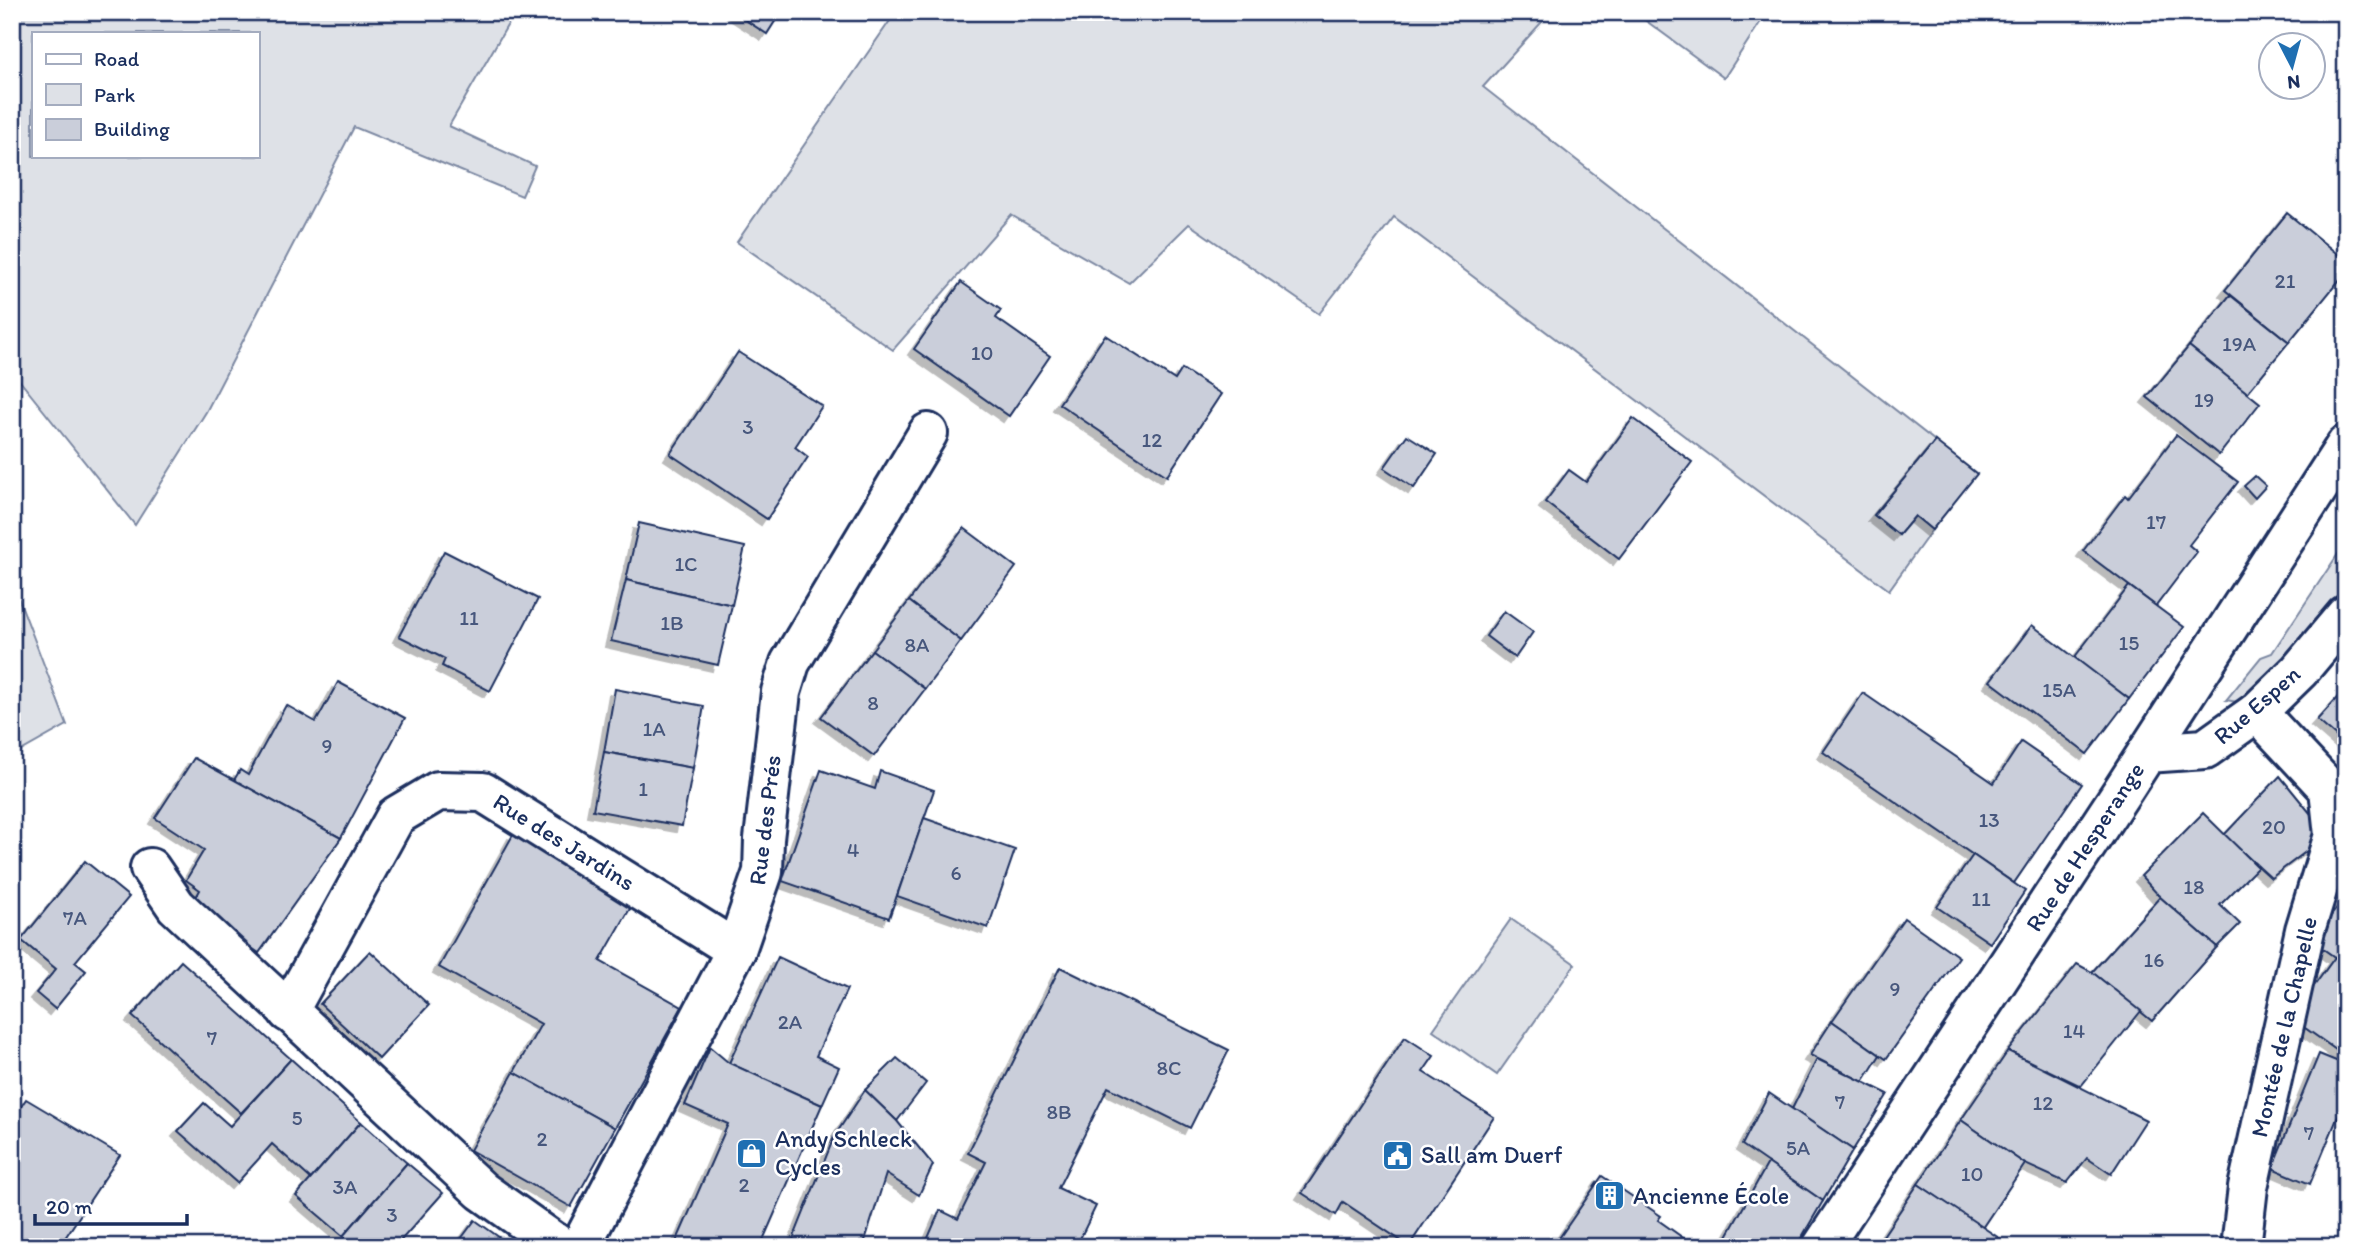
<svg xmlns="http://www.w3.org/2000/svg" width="2358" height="1259" font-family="Itim,sans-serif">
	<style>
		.green { fill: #dee1e7; stroke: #7c88a2; stroke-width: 2; fill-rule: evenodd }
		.building { fill: #caceda; stroke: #1b2f5e; stroke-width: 2; filter: url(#shadow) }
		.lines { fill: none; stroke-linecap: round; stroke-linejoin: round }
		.minor-casing { stroke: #1b2f5e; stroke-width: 44 }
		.secondary-casing { stroke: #1b2f5e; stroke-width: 44 }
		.minor { stroke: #fff; stroke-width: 38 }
		.secondary { stroke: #fff; stroke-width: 38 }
		.labels { text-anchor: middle; stroke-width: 5; stroke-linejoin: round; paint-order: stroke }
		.number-label { font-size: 21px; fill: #47577d }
		.street-label { font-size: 24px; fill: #1b2f5e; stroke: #fff }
		.poi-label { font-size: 24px; fill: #1b2f5e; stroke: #fff; text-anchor: start }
	</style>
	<defs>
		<filter id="shadow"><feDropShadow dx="-6" dy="6" stdDeviation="0" flood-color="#0004"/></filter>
	</defs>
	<rect width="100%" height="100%" fill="#fff"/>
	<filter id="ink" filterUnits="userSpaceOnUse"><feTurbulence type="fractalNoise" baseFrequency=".0143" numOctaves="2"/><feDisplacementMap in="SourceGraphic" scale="14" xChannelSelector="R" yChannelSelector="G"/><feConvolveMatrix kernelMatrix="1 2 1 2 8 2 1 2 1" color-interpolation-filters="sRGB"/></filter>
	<g filter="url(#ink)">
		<g class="green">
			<path d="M12,12h503l-66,114 86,40 -13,30 -168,-69 -148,285 -71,113 -123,-154zM33,33h224v123h-224z"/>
			<path d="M896,12h655l-68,75 452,354 -61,74 25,20 16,-19 17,14 -43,60 -495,-373 -75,97 -130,-90 -60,59 -118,-68 -118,135 -156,-108z"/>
			<path d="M1634,12h133l-43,66z"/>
			<path d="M2346,542v46l-103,115 -17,-3 35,-43 11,-4z"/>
			<path d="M12,581l55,144 -55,31z"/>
			<path d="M1511,919l64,45 -78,111 -64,-45z"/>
		</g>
		<g class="building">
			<path d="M733,12h48l-14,22z"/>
			<path d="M2287,213l59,48v11l-57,70 -64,-52z"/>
			<path d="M961,282l40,28 -5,8 54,38 -41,60 -95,-67z"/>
			<path d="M2230,295l59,47 -42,51 -58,-47z"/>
			<path d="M1105,335l70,45 7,-11 39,25 -54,82 -108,-72z"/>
			<path d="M2189,346l71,57 -41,52 -72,-58z"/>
			<path d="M738,352l84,54 -27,41 13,10 -41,62 -97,-65z"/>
			<path d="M1633,418l59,44 -73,97 -74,-57 24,-32 17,12z"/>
			<path d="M1407,435l30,19 -23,34 -30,-20z"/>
			<path d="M2176,435l62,47 -49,63 8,7 -41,54 -73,-55 42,-56 3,3z"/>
			<path d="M1935,441l42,33 -45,56 -17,-14 -16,19 -25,-20z"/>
			<path d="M2255,476l11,10 -11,12 -11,-12z"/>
			<path d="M639,523l106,24 -13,58 -106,-25z"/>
			<path d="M964,528l52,39 -55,74 -52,-40z"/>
			<path d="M444,551l94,48 -48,92 -48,-25 3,-7 -46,-23z"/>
			<path d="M626,580l106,25 -14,60 -107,-24z"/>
			<path d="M2129,586l55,41 -55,72 -55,-41z"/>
			<path d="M909,601l52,40 -36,48 -53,-39z"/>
			<path d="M1504,611l29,21 -18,26 -29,-22z"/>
			<path d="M2032,625l97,74 -42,55 -97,-73z"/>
			<path d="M872,650l53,39 -51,67 -53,-39z"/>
			<path d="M338,682l67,36 -64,120 -107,-58 6,-10 8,5 38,-70 30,17z"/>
			<path d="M2346,688v57l-29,-25z"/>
			<path d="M615,689l89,17 -11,62 -89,-16z"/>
			<path d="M1863,693l131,90 27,-41 61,42 -68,99 -191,-131z"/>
			<path d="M604,752l89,16 -11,58 -89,-16z"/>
			<path d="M194,758l147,80 -82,115 -68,-47 9,-16 -14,-10 18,-30 -49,-32z"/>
			<path d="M821,770l54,19 5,-18 54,19 -45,128 -107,-37z"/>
			<path d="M2280,776l35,43 5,22 -49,37 -47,-43z"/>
			<path d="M2203,813l55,54 -38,38 20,19 -23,23 -57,-50 -19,-21z"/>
			<path d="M924,818l91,32 -27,78 -91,-32z"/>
			<path d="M514,833l121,67 -35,61 82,46 -67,121 -101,-56 27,-48 -102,-57z"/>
			<path d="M1973,855l52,36 -35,52 -53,-36z"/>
			<path d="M85,861l44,36 -54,65 11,9 -31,38 -19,-16 20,-24 -35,-29z"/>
			<path d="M2346,896v69l-34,-24z"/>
			<path d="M2160,897l57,50 -65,74 -60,-49z"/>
			<path d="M1904,918l55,39 -73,102 -54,-38z"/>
			<path d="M370,951l59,54 -50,54 -59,-55z"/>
			<path d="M778,957l69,32 -31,67 23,11 -17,38 -93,-42z"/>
			<path d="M2335,957l11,8v92l-55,-39z"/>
			<path d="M181,961l110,98 -50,54 -109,-97z"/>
			<path d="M2077,964l15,8 49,39 -60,75 -73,-35z"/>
			<path d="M1060,967l169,83 -39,78 -82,-41 -50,101 38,18 -20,41h-147l-4,-2 15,-35 18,9 28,-57 -18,-9z"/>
			<path d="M1832,1021l48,34 -17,27 -53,-27z"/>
			<path d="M1405,1037l29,19 -11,16 71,45 -85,129 -66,-44 -7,13 -34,-22z"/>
			<path d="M710,1047l19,16 93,42 -62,142h-86l54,-123 -43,-19z"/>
			<path d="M2008,1051l138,69 -35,54 -24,-16 -20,25 -42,-19 -64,-44z"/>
			<path d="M2319,1054l27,11v32l-36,87 -38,-16z"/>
			<path d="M897,1058l29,25 -29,38 -32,-31z"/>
			<path d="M291,1059l70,63 -50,57 -39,-35 -35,39 -59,-52 26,-28 26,23z"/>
			<path d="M1817,1059l71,35 -35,56 -61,-41z"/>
			<path d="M514,1072l101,56 -44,79 -101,-57z"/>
			<path d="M865,1090l32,31 36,44 -14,30 -33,-21 -23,73h-73l44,-110z"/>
			<path d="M1769,1093l84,57 -30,51 -81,-56z"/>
			<path d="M26,1099l94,56 -61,92h-47v-127z"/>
			<path d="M1961,1120l64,44 -43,64 -64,-44z"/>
			<path d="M361,1122l46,41 -64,73 -47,-40z"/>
			<path d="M407,1163l36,30 -48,54h-41l-11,-11z"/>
			<path d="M1768,1163l55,38 -27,46h-57l-13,-9z"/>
			<path d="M1602,1176l59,40 -3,4 38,27h-143z"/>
			<path d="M1918,1184l90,60 -2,3h-107l-16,-11z"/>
			<path d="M475,1220l35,25 -1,2h-54z"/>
			<path d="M1883,1236l16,11h-23z"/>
		</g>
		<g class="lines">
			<defs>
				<g id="minor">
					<path d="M2147,753l58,-4 52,-37 42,-41 47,-56"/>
					<path d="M150,868l26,38 306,285 79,56"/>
					<path d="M288,1012l108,-196 42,-25 45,1 253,158"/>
					<path d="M580,1247l156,-297 27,-78 1,-33 17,-147 9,-29 138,-230"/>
					<path d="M2241,1247l7,-60 57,-257 29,-95 -5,-46 -72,-77"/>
				</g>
				<path id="secondary" d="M1822,1247l301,-457 223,-345"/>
			</defs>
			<use href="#minor" class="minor-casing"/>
			<use href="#secondary" class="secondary-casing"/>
			<use href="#minor" class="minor"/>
			<use href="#secondary" class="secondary"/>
		</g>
	</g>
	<defs>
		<symbol id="shop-square" viewBox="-11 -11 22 22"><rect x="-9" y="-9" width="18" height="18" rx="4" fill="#1f6fb2" stroke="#fff"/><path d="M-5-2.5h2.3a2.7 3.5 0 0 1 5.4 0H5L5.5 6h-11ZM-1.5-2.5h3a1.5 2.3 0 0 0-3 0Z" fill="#fff"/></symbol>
		<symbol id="civic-square" viewBox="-11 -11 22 22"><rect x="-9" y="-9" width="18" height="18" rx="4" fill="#1f6fb2" stroke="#fff"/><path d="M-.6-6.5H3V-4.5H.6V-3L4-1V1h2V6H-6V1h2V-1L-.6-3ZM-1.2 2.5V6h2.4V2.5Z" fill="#fff"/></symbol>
		<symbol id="building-square" viewBox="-11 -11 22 22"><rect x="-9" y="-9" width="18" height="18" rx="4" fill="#1f6fb2" stroke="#fff"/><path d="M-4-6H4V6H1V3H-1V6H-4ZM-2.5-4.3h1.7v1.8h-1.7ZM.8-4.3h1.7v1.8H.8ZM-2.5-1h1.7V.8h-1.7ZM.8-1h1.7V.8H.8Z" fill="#fff"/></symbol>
	</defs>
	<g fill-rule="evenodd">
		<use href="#shop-square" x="734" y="1136" width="35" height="35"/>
		<use href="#civic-square" x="1380" y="1138" width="35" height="35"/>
		<use href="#building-square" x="1592" y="1178" width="35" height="35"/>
	</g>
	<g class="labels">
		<g class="number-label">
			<text x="2285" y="288">21</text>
			<text x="2239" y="351">19A</text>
			<text x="982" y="360">10</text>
			<text x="2204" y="407">19</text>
			<text x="748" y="434">3</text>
			<text x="1152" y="447">12</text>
			<text x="2156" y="529">17</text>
			<text x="686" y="571">1C</text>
			<text x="469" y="625">11</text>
			<text x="672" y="630">1B</text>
			<text x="2129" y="650">15</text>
			<text x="917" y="652">8A</text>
			<text x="2059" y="697">15A</text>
			<text x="873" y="710">8</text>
			<text x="654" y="736">1A</text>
			<text x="327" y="753">9</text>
			<text x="643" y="796">1</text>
			<text x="1989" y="827">13</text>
			<text x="2274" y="834">20</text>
			<text x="853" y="857">4</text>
			<text x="956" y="880">6</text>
			<text x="2194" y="894">18</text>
			<text x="1981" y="906">11</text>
			<text x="75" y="925">7A</text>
			<text x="2154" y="967">16</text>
			<text x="1895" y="996">9</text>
			<text x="790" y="1029">2A</text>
			<text x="2074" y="1038">14</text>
			<text x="212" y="1045">7</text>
			<text x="1169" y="1075">8C</text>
			<text x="1840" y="1109">7</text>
			<text x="2043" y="1110">12</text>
			<text x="1059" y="1119">8B</text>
			<text x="297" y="1125">5</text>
			<text x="2309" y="1140">7</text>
			<text x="542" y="1146">2</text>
			<text x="1798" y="1155">5A</text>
			<text x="1972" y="1181">10</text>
			<text x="744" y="1192">2</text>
			<text x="345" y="1194">3A</text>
			<text x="392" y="1222">3</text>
		</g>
		<g class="street-label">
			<text transform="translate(2257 705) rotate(-41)" y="8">Rue Espen</text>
			<text transform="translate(765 820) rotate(-83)" y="8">Rue des Prés</text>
			<text transform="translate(564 842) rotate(32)" y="8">Rue des Jardins</text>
			<text transform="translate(2085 847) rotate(-57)" y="8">Rue de Hesperange</text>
			<text transform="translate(2284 1027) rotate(-77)" y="8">Montée de la Chapelle</text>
		</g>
		<g class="poi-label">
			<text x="775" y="1147">Andy Schleck<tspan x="775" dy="28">Cycles</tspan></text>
			<text x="1421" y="1163">Sall am Duerf</text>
			<text x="1633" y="1204">Ancienne École</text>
		</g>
	</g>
	<rect width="2358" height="1259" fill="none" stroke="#fff" stroke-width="42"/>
	<rect x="21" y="21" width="2316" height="1217" fill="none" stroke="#1b2f5e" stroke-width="2.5" filter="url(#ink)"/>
	<rect x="32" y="32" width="228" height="126" fill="#ffffff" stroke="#a4acbf" stroke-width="2"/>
	<rect x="46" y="54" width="35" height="10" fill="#ffffff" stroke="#a4acbf" stroke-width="2"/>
	<text x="94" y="66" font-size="21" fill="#1b2f5e">Road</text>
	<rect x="46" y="84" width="35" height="21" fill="#dee1e7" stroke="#a4acbf" stroke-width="2"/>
	<text x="94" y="102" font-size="21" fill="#1b2f5e">Park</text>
	<rect x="46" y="119" width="35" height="21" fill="#caceda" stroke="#a4acbf" stroke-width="2"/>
	<text x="94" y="136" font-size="21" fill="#1b2f5e">Building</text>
	<g transform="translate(2292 66) rotate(174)"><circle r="33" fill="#ffffff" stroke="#a4acbf" stroke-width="2"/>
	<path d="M0-5L12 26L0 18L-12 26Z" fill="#1f6fb2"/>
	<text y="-10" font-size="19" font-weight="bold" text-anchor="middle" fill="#1b2f5e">N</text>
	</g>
	<path d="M35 1214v10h152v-10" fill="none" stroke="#1b2f5e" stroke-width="3.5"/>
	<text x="46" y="1214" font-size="21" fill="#1b2f5e" stroke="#ffffff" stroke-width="5" paint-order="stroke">20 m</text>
</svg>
